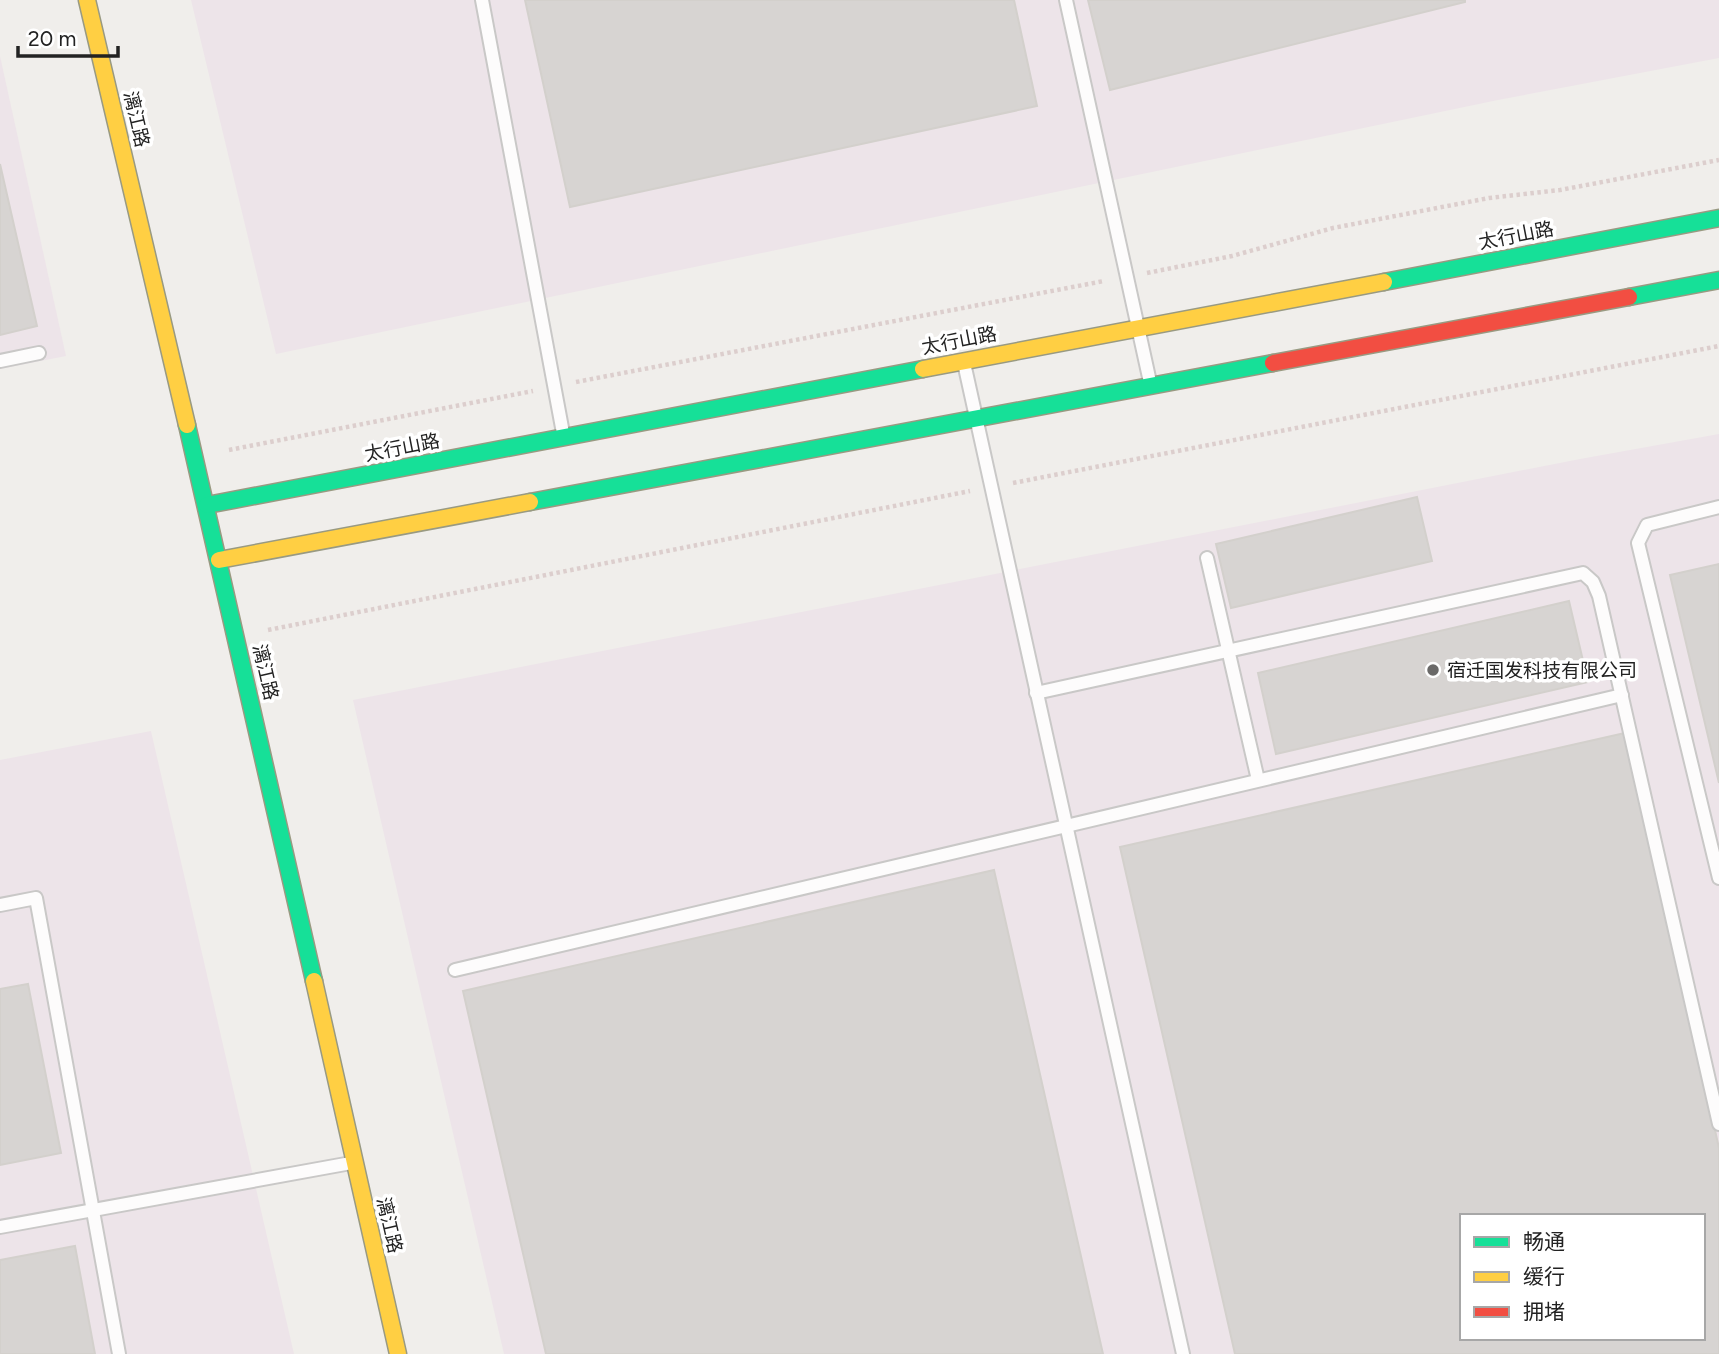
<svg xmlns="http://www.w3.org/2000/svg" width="1719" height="1354" font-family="Figtree,'Noto Sans SC',sans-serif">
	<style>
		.industrial { fill: #ede4e9; fill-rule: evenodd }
		.building { fill: #d7d4d2; stroke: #d3d0cc; stroke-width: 2; fill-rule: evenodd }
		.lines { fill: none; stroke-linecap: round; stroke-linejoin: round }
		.lane-casing { stroke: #c9c8c7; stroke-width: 16 }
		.fast-casing { stroke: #999a82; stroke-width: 19 }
		.slow-casing { stroke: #999a82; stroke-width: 19 }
		.jam-casing { stroke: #999a82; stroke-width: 19 }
		.path { stroke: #dccecd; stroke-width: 4.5; stroke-dasharray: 3.5 3.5; stroke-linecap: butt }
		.lane { stroke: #fdfcfc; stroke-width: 12 }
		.fast { stroke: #16e098; stroke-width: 16 }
		.slow { stroke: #ffcf43; stroke-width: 16 }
		.jam { stroke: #f24e42; stroke-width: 16 }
		.poi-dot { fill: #6a6968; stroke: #fff; stroke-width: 2.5 }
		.labels { text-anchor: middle; stroke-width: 7; stroke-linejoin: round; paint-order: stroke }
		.street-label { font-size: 19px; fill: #222; stroke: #fff }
		.poi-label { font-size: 19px; fill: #222; stroke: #fff; text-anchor: start }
	</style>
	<rect width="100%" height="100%" fill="#f0eeeb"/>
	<g class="industrial">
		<path d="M191,0h1528v58l-221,42 -1222,254z"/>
		<path d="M0,56l66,300 -66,13z"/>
		<path d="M1719,434v920h-1215l-151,-654 1227,-241zM1462,1216h241v122h-241z"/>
		<path d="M151,731l143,623h-294v-594z"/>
	</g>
	<g class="building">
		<path d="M525,0h489l23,106 -467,101z"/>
		<path d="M1088,0h377v2l-355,88z"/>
		<path d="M0,164l37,162 -37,9z"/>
		<path d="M1417,497l15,64 -201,47 -15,-64z"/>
		<path d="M1719,564v219l-49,-208z"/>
		<path d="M1569,601l19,81 -312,72 -18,-81z"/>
		<path d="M1625,733l94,415v206h-484l-115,-507zM1462,1216h241v122h-241z"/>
		<path d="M994,870l109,484h-557l-83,-363z"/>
		<path d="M28,984l33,169 -61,12v-176z"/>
		<path d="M75,1246l20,108h-95v-94z"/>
	</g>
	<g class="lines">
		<defs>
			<g id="lane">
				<path d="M482,0l81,433"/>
				<path d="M1066,0l84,382"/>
				<path d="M0,361l39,-8"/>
				<path d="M964,363l219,991"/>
				<path d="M1719,507l-72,18 -9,18 81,335"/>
				<path d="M1207,558l51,222"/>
				<path d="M1036,693l547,-120 10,9 6,14 120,528"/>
				<path d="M0,905l36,-7 83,456"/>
				<path d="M455,970l1167,-275"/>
				<path d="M0,1227l351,-64"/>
			</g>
			<g id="fast">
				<path d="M1384,282l335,-64"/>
				<path d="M1629,297l90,-17"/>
				<path d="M187,425l127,556"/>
				<path d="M530,502l743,-139"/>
				<path d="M207,505l716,-136"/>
			</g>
			<g id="slow">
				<path d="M87,0l100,425"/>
				<path d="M923,369l461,-87"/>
				<path d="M219,560l311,-58"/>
				<path d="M314,981l84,373"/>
			</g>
			<path id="jam" d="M1273,363l356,-66"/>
		</defs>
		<use href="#lane" class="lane-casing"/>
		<use href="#fast" class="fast-casing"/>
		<use href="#slow" class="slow-casing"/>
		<use href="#jam" class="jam-casing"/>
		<g class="path">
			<path d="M1147,273l85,-17 101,-28 156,-30 71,-8 159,-30"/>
			<path d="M576,382l528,-101"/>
			<path d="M229,450l304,-59"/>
			<path d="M1013,483l706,-137"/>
			<path d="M268,630l702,-139"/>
		</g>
		<use href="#lane" class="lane"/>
		<use href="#fast" class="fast"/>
		<use href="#slow" class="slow"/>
		<use href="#jam" class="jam"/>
	</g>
	<circle class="poi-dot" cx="1433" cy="670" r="7"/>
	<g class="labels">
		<g class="street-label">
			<text transform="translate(137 119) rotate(77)" y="7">漓江路</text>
			<text transform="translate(1516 235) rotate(-11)" y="7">太行山路</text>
			<text transform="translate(959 340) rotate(-11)" y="7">太行山路</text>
			<text transform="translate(402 447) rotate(-11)" y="7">太行山路</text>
			<text transform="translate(266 672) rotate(77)" y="7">漓江路</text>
			<text transform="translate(390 1225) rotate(77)" y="7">漓江路</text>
		</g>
		<g class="poi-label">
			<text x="1447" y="677">宿迁国发科技有限公司</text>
		</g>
	</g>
	<rect x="1460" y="1214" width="245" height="126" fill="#ffffff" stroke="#a7a7a7" stroke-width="2"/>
	<rect x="1474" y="1237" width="35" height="10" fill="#16e098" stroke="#a7a7a7" stroke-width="2"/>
	<text x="1523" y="1249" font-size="21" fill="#222222">畅通</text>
	<rect x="1474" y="1272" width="35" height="10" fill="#ffcf43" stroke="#a7a7a7" stroke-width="2"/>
	<text x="1523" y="1284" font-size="21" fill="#222222">缓行</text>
	<rect x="1474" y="1307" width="35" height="10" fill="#f24e42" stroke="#a7a7a7" stroke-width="2"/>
	<text x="1523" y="1319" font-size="21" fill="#222222">拥堵</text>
	<path d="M18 46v10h100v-10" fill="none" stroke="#222222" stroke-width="3.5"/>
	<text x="28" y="46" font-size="21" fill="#222222" stroke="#ffffff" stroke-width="5" paint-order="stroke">20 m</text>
</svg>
